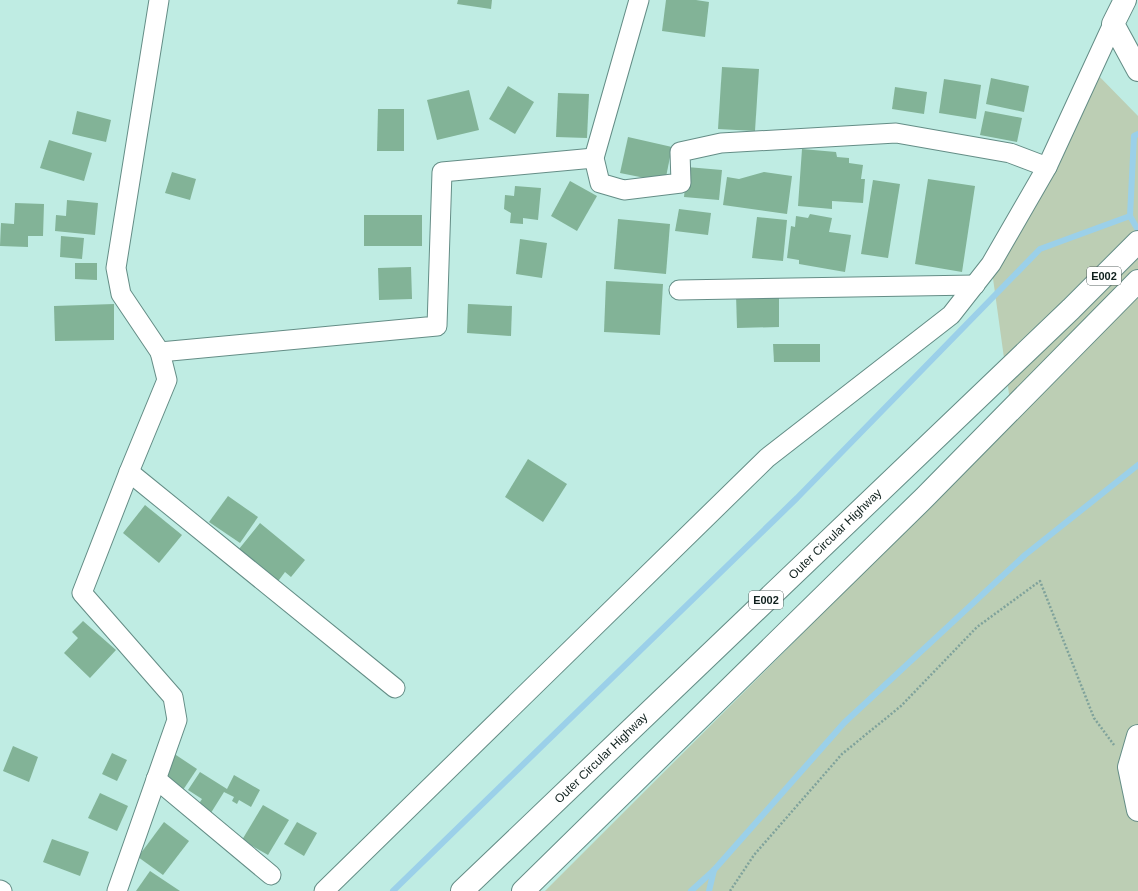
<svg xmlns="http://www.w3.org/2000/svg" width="1138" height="891" font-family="Helvetica,sans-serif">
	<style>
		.green { fill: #bcceb4 }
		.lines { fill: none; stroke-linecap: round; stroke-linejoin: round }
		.stream { stroke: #9bd0e9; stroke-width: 6 }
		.building { fill: #82b397 }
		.street-casing { stroke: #648d86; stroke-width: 21 }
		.secondary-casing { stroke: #648d86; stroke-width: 24 }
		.highway-casing { stroke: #648d86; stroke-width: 24 }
		.path { stroke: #7fa29b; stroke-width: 2.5; stroke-dasharray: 2 2; stroke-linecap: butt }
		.street { stroke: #fff; stroke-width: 19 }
		.secondary { stroke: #fff; stroke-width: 22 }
		.highway { stroke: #fff; stroke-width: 22 }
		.labels { text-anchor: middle; stroke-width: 3; stroke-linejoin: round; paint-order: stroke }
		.shield { fill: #fff; stroke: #576361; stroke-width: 1 }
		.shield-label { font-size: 11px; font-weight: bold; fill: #0f201d }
		.street-label { font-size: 12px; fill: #0f201d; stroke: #fff }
	</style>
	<rect width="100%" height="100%" fill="#bfece3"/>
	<path class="green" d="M1093,70l45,46v775h-593l468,-468 -22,-159z"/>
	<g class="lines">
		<g class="stream">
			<path d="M1130,216l8,14"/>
			<path d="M393,891l404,-393 243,-249 90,-33 4,-80 4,-2"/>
			<path d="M691,891l23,-21 130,-147 181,-168 113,-90"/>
			<path d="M709,891l5,-21"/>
		</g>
	</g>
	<g class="building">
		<path d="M458,0h34l-1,9 -34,-5z"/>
		<path d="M666,0h30l13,2 -4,35 -43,-6z"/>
		<path d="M722,67l37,2 -4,62 -37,-2z"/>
		<path d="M991,78l38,8 -5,26 -38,-8z"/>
		<path d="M944,79l37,6 -5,34 -37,-6z"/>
		<path d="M508,86l26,16 -19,32 -26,-15z"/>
		<path d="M895,87l32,5 -3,22 -32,-5z"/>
		<path d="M469,90l10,40 -42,10 -10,-40z"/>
		<path d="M558,93l31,1 -2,44 -31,-1z"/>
		<path d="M378,109h26v42h-27z"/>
		<path d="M77,111l34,9 -5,22 -34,-8z"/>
		<path d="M985,111l37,7 -5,24 -37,-7z"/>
		<path d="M628,137l44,10 -7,35 -45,-9z"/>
		<path d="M49,140l43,13 -8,28 -44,-13z"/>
		<path d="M802,149l34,3 1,5 12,1v5l14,2 -2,14h4l-2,24 -31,-2v8l-34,-3z"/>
		<path d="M687,167l35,3 -3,30 -35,-3z"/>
		<path d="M172,172l24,7 -6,21 -25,-7z"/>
		<path d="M764,172l28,4 -5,38 -64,-9 4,-28 12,2z"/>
		<path d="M928,179l47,7 -13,86 -47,-8z"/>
		<path d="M873,180l27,4 -12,74 -27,-4z"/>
		<path d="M570,181l27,15 -20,35 -26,-15z"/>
		<path d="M515,186l26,2 -3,32 -15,-2v6l-13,-1 1,-10 -7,-4 1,-14 9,1z"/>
		<path d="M67,200l31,3 -3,32 -40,-4 1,-16 10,1z"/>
		<path d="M15,203l29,1 -1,32h-15v11l-28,-1 1,-23 13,1z"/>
		<path d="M679,209l32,4 -3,22 -33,-4z"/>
		<path d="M810,214l22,4 -3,14 22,3 -6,37 -46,-8v-4l-12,-2 4,-32 4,1 1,-11 12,2z"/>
		<rect x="364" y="215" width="58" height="31"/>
		<path d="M757,217l30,3 -4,41 -31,-3z"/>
		<path d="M618,219l52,5 -4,50 -52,-5z"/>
		<path d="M61,236l23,2 -2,21 -22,-2z"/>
		<path d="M520,239l27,4 -5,35 -26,-4z"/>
		<path d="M75,263h22v17l-22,-1z"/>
		<path d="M411,267l1,32 -33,1 -1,-32z"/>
		<path d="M606,281l57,3 -3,51 -56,-3z"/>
		<path d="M736,294h43v33l-42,1z"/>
		<path d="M114,304v36l-59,1 -1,-35z"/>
		<path d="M468,304l44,2 -1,30 -44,-3z"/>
		<path d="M773,344h47v18h-46z"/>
		<path d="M528,459l39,25 -24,38 -38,-25z"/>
		<path d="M228,496l30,21 -18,26 -31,-21z"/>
		<path d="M145,505l37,30 -23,28 -36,-30z"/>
		<path d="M260,523l45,37 -14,17 -6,-5 -9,12 -35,-28 3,-3 -5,-4z"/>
		<path d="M83,621l33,29 -26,28 -26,-25 14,-15 -6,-6z"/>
		<path d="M13,746l25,11 -9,25 -26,-11z"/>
		<path d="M112,753l15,7 -10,21 -15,-7z"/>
		<path d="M173,753l24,16 -14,21 -25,-16z"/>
		<path d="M200,772l27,17 7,-14 26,15 -9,17 -12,-7 -2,4 -5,-3 2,-4 -10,-5 -15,24 -13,-8 6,-9 -14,-9z"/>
		<path d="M100,793l28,13 -11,25 -29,-13z"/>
		<path d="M263,805l26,15 -21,35 -26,-15z"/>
		<path d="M164,822l25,19 -26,34 -25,-18z"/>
		<path d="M297,822l20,11 -13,23 -20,-12z"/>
		<path d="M52,839l37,13 -9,24 -37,-14z"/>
		<path d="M150,871l30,20h-44z"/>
	</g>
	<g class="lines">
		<defs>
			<g id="street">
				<path d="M639,0l-45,158 6,25 24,7 57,-7 -1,-31 41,-9 175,-10 114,20 37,14"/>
				<path d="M679,290l296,-5"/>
				<path d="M160,352l277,-26 5,-154 152,-14"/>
				<path d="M129,472l266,216"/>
				<path d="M156,779l115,96"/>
				<path d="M0,890l2,1"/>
				<path d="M117,891l60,-171 -4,-23 -91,-104 47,-121 38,-92 -7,-28 -39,-58 -5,-26 43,-268"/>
				<path d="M324,891l443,-433 184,-143 40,-51 56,-97 66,-143"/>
			</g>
			<g id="secondary">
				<path d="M1125,0l-12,24 25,46"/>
				<path d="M1138,736l-9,31 9,43"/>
			</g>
			<g id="highway">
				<path d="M462,891l609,-582 67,-67"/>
				<path d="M523,891l402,-394 213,-216"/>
			</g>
		</defs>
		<use href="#street" class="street-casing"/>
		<use href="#secondary" class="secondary-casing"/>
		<use href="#highway" class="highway-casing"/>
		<path class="path" d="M730,891l24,-36 88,-101 59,-48 76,-79 63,-46 54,137 20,27"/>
		<use href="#street" class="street"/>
		<use href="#secondary" class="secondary"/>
		<use href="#highway" class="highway"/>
	</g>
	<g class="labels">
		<g class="shield">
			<rect x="1087" y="267" width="34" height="18" rx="3"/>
			<rect x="749" y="591" width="34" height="18" rx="3"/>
		</g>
		<g class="shield-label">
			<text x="1104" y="280">E002</text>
			<text x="766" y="604">E002</text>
		</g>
		<g class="street-label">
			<text transform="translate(835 534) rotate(-44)" y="4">Outer Circular Highway</text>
			<text transform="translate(601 758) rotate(-44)" y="4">Outer Circular Highway</text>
		</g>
	</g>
</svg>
